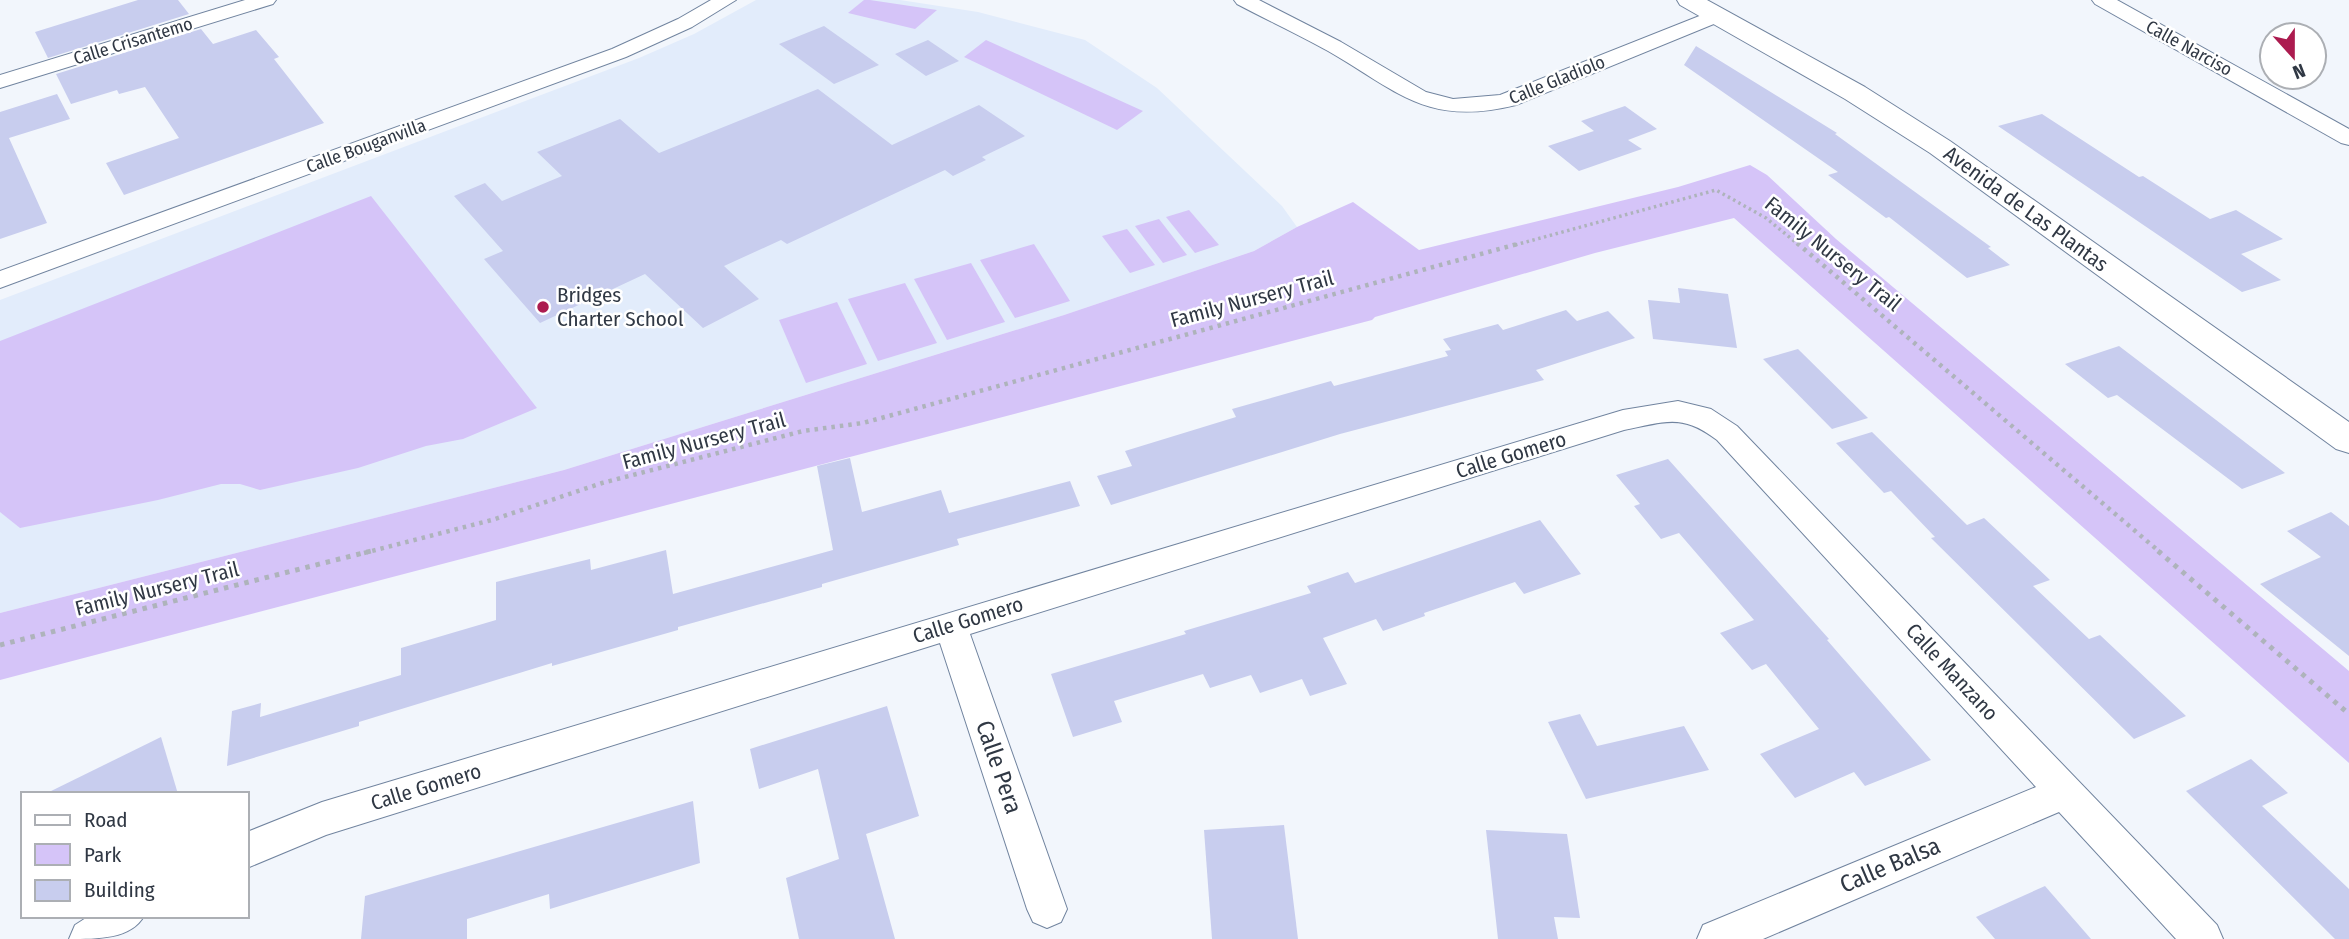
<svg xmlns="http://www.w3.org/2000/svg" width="2349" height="939" font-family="'Fira Sans Condensed',sans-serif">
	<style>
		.built { fill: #e2ecfb }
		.green { fill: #d5c4f8 }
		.building { fill: #c8cdee }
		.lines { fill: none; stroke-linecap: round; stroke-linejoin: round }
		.minor-casing { stroke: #71849f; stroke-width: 2 }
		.tertiary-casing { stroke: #71849f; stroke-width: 2 }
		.path-far2 { stroke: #aeb3bb; stroke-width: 3.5; stroke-dasharray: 2.5 3.5; stroke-linecap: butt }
		.path-far1 { stroke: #aeb3bb; stroke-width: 4.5; stroke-dasharray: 3.5 5; stroke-linecap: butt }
		.path { stroke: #aeb3bb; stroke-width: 5; stroke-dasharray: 4.5 6; stroke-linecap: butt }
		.minor { fill: #fff; fill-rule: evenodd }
		.tertiary { fill: #fff; fill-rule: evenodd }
		.poi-dot { fill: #ac1b4f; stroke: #fff; stroke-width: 2.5 }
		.labels { text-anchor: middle; stroke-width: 5; stroke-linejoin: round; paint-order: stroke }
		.far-street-label { font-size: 18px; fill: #303844; stroke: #fff }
		.street-label { font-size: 21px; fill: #303844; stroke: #fff }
		.poi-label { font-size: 21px; fill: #303844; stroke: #fff; text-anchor: start }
		.near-street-label { font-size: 24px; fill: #303844; stroke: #fff }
	</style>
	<rect width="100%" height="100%" fill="#f2f6fc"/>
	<path class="built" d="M756,0h144l78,12 107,28 72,48 125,118 15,21 -43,24 -190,64 -500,155 -564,143v-313l639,-242 55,-24z"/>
	<g class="green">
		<path d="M864,0h6l67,10 -22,19 -67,-16z"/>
		<path d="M986,40l157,71 -26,19 -153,-73z"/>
		<path d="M1750,165l17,10 69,64 513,432v92l-615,-545 -139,35 -220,64 -3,3 -1372,360v-67l564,-143 500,-155 190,-64 43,-24 56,-25 66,48 259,-63z"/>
		<path d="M371,196l166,212 -74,31 -37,7 -68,22 -98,22 -20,-6h-19l-63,16 -138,28 -20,-16v-171z"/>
		<path d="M1189,210l30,35 -24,8 -29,-36z"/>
		<path d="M1159,219l28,36 -24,8 -28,-37z"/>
		<path d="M1127,229l28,36 -25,8 -28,-37z"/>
		<path d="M1034,244l36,57 -55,17 -35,-58z"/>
		<path d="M971,263l34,59 -58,18 -33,-61z"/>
		<path d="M905,283l32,60 -59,18 -30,-62z"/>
		<path d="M837,302l30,62 -61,19 -27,-63z"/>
	</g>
	<g class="building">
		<path d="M138,0h40l11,14 -141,44 -13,-26z"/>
		<path d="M824,26l55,39 -45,19 -55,-40z"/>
		<path d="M201,29l12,15 43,-14 23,27 -5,2 50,64 -200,72 -18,-32 73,-25 -34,-51 -26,7 -2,-4 -46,14 -15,-30z"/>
		<path d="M928,40l31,21 -33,15 -31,-22z"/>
		<path d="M1696,46l141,87 -2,1 156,113 -3,1 22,17 -43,13 -78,-61 -3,1 -58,-43 10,-3 -154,-107z"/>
		<path d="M818,89l74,56 87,-40 46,31 -43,21 4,3 -33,16 -8,-6 -158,74 -6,-4 -57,26 35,33 -56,29 -58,-54 -105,49 -56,-64 19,-8 -49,-55 31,-13 17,18 60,-25 -25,-24 83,-33 39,34z"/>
		<path d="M57,94l13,25 -61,19 38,85 -47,16v-127z"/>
		<path d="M1625,106l32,23 -29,11 14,9 -63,22 -31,-25 46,-15 -13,-10z"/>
		<path d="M2042,114l97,63 4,-1 67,43 26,-9 47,29 -42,15 40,26 -39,12 -244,-166z"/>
		<path d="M1678,288l50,6 9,54 -84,-9 -5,-39 32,3z"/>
		<path d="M1566,310l11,11 31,-10 27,27 -99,32 8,10 -204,54 -229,71 -14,-29 35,-10 -7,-15 111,-34 -4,-8 99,-28 3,5 114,-30 -3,-5 6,-1 -8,-11 55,-15 5,6z"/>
		<path d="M2119,346l101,77 65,50 -43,16 -125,-94 -9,3 -43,-34z"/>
		<path d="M1798,349l70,69 -36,11 -69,-70z"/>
		<path d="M1872,432l95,93 17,-7 66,62 -17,6 56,53 11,-4 86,81 -52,23 -203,-201 4,-1 -44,-46 -7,2 -48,-50z"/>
		<path d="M850,458l12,54 79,-22 8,23 121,-32 10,25 -123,33 2,6 -137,39v3l-144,40v3l-126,36v-3l-193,59v4l-132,40 5,-55 29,-8 -1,14 141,-42v-27l95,-28v-38l94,-23 1,11 75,-20 7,44 160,-44 -16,-84z"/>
		<path d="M1668,459l161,180 -2,1 104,120 -66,26 -11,-14 -59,26 -35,-44 59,-25 -53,-65 -14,6 -32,-37 34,-13 -75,-87 -18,6 -27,-33 6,-2 -24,-29z"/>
		<path d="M2331,512l18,14v130l-89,-72 61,-27 -34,-26z"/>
		<path d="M1540,520l41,54 -57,20 -9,-12 -91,31 1,3 -42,15 -7,-12 -53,19 24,46 -37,12 -8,-17 -42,14 -9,-18 -41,13 -7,-14 -89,27 8,21 -49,15 -22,-63 135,-40 -2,-3 127,-38 -4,-7 41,-14 7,11z"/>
		<path d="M887,706l32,110 -53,18 29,105h-96l-13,-61 53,-19 -21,-90 -59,20 -9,-40z"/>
		<path d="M1580,714l17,32 87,-20 25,44 -123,29 -38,-77z"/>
		<path d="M161,737l17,57h-133z"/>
		<path d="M2251,759l37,34 -26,13 87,83v50h-14l-149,-148z"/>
		<path d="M693,801l7,62 -150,46 -1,-15 -82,25v20h-106l4,-43z"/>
		<path d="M1284,825l14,114h-86l-8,-109z"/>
		<path d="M1486,830l81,4 13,84 -26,-1 4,22h-60z"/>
		<path d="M2045,886l46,53h-96l-19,-22z"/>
	</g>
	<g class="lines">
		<defs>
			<g id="minor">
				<path d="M245,0h31l-3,4 -273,84v-13z"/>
				<path d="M711,0h25l-44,27 -66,30 -626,231v-17l612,-222 66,-30z"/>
				<path d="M1234,0h25l82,42 85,50 27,7 47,-4 212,-84h14l3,4 -3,4 -210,86c-89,22 -117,-13 -188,-54 -30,-17 -61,-31 -91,-47z"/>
				<path d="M2092,0h25l232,129v16l-8,-2 -246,-139z"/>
				<path d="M1678,401l33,8 26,17 480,499 6,14h-47l-117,-127 -296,127h-66l6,-14 333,-138 -319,-347c-36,-27 -51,-18 -93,-10l-654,204 97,275 -6,13 -14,6 -14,-6 -6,-13 -87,-266 -614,192 -79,33v-36l75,-30 1301,-392z"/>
				<path d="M89,916h55c-13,23 -46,23 -75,23l6,-14z"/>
			</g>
			<path id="tertiary" d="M1677,0h30l158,87 85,54 399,281v31l-13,-4 -406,-296 -85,-54 -165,-94z"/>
		</defs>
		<use href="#minor" class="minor-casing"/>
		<use href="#tertiary" class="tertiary-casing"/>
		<path class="path-far2" d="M1515,245l201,-55 50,28 33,27"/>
		<g class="path-far1">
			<path d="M1797,243l364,310"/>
			<path d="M364,553l128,-33 110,-37 201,-52 60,-8 658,-180"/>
		</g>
		<g class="path">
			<path d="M2158,551l191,163"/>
			<path d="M0,645l371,-94"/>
		</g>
		<use href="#minor" class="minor"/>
		<use href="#tertiary" class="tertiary"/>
	</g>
	<circle class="poi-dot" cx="543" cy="307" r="7"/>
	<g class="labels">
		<g class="far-street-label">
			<text transform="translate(133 41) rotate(-17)" y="6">Calle Crisantemo</text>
			<text transform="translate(2189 48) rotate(29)" y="6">Calle Narciso</text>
			<text transform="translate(1557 80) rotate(-22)" y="6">Calle Gladiolo</text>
			<text transform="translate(366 146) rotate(-20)" y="6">Calle Bouganvilla</text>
		</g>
		<g class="street-label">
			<text transform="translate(2026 209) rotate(36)" y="7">Avenida de Las Plantas</text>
			<text transform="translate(1833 254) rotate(39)" y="7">Family Nursery Trail</text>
			<text transform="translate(1252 299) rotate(-15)" y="7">Family Nursery Trail</text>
			<text transform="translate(704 441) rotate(-15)" y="7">Family Nursery Trail</text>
			<text transform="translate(1511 455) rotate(-17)" y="7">Calle Gomero</text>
			<text transform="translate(157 589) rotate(-14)" y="7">Family Nursery Trail</text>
			<text transform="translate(968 620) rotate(-17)" y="7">Calle Gomero</text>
			<text transform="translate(1952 672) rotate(47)" y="7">Calle Manzano</text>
			<text transform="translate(426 787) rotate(-17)" y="7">Calle Gomero</text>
		</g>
		<g class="poi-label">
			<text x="557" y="302">Bridges<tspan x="557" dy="24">Charter School</tspan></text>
		</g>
		<g class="near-street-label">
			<text transform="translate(999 767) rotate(71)" y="8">Calle Pera</text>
			<text transform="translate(1890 865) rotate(-23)" y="8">Calle Balsa</text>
		</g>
	</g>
	<rect x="21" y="792" width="228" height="126" fill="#ffffff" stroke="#acafb4" stroke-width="2"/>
	<rect x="35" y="815" width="35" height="10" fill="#ffffff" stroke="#acafb4" stroke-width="2"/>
	<text x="84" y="827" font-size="21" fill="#303844">Road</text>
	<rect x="35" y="844" width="35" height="21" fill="#d5c4f8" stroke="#acafb4" stroke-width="2"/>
	<text x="84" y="862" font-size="21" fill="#303844">Park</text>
	<rect x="35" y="880" width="35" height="21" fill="#c8cdee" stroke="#acafb4" stroke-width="2"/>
	<text x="84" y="897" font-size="21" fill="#303844">Building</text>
	<g transform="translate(2293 56) rotate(159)"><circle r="33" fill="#ffffff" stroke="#acafb4" stroke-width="2"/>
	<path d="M0-5L12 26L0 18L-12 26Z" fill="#ac1b4f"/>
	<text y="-10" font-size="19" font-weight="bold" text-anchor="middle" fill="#303844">N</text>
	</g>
</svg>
